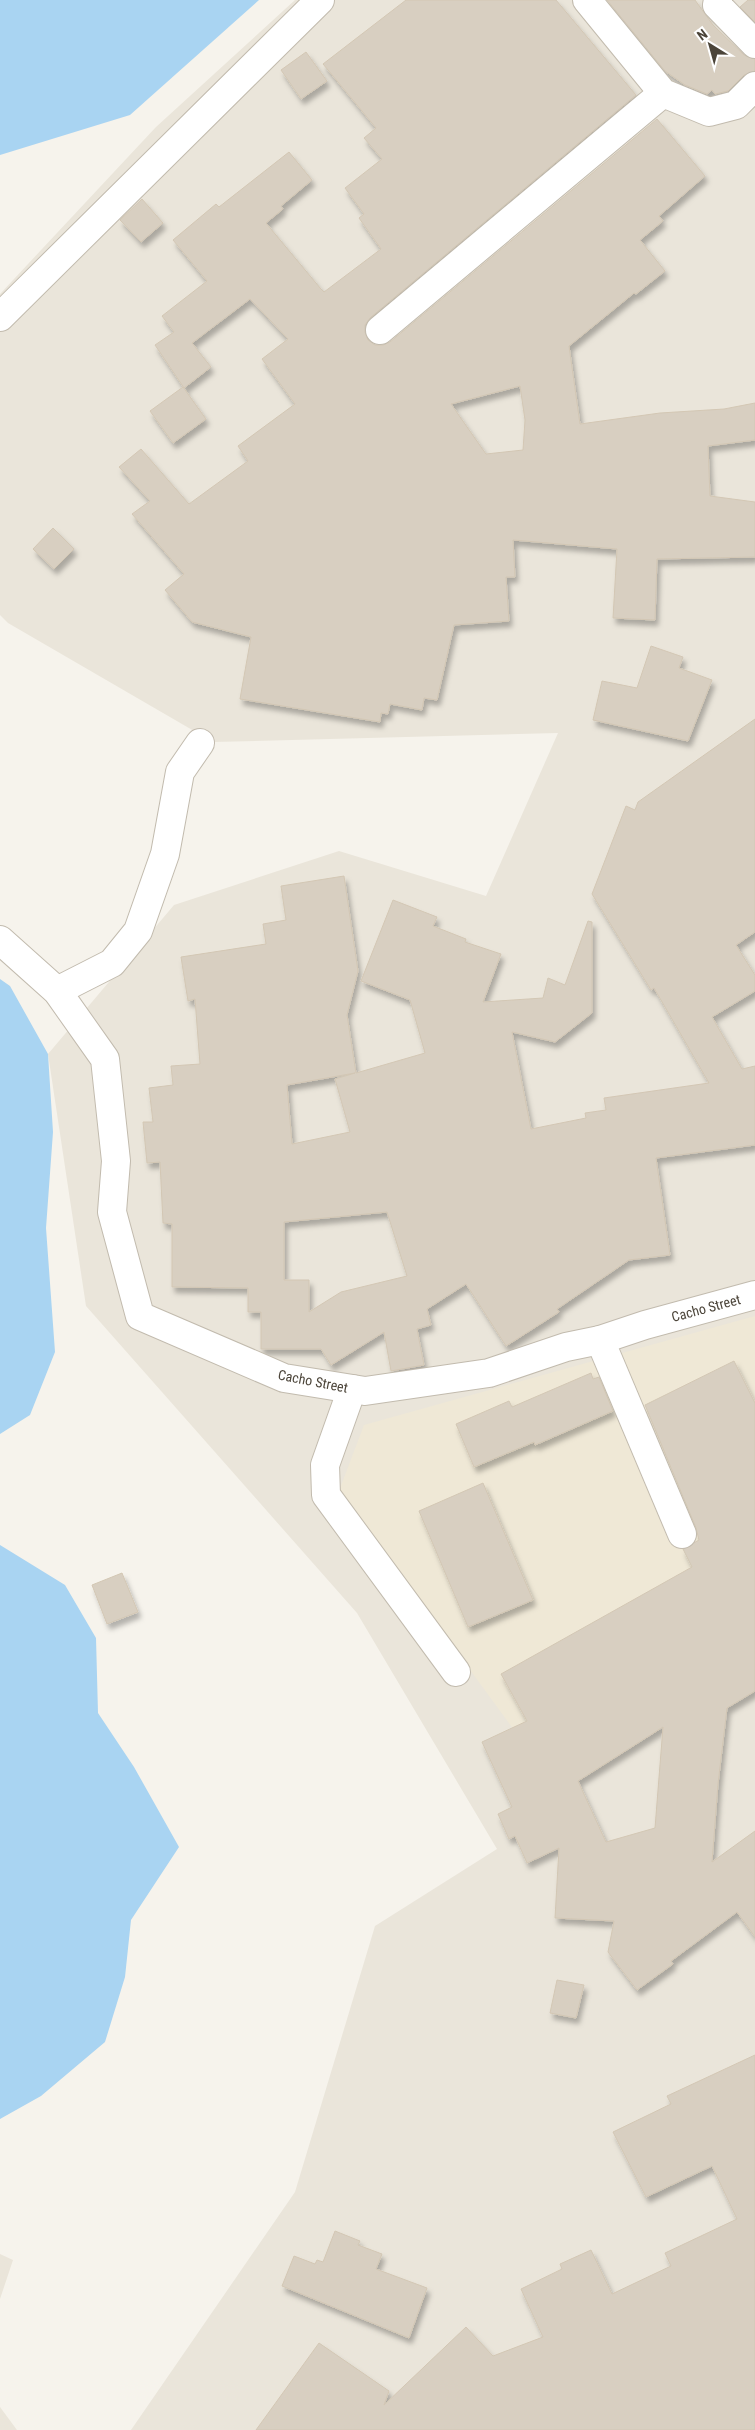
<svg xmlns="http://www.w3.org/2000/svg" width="755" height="2430" font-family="'Roboto Condensed',sans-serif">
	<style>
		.residential { fill: #eae5da }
		.education { fill: #efe8d6 }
		.water { fill: #a9d4f2 }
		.building { fill: #d8cfc1; stroke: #d3c7b4; fill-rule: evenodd; filter: url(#shadow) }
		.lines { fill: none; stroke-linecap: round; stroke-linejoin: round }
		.minor-casing { stroke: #c2bbae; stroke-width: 30 }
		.minor { stroke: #fff; stroke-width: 28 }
		.labels { text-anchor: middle; stroke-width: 4; stroke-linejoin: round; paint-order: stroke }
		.street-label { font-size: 14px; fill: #4b4439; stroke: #fff }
	</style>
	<defs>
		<filter id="shadow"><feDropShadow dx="3" dy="5.5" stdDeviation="2.5" flood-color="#0004"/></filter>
	</defs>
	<rect width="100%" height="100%" fill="#f6f3ec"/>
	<g class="residential">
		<path d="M295,0h460v2430h-624l164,-238 80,-266 122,-77 -140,-236 -271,-307 -38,-252 126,-149 165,-54 147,45 72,-163 -345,9 -205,-119 -8,-8v-321l156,-167z"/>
		<path d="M0,2254l13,6 -13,39z"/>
		<path d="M0,2407l17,23h-17z"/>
	</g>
	<path class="education" d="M755,1316v293l-233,132 -183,-250 25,-66z"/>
	<g class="water">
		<path d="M0,0h259l-129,115 -130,40z"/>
		<path d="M0,979l10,7 38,68 5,78 -7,96 9,124 -25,63 -30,19z"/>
		<path d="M0,1545l65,40 31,53 2,75 36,54 45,80 -48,73 -6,57 -20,65 -64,54 -41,23z"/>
	</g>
	<g class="building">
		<path d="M406,0h150l80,95 -266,223 -5,7v7l3,8 7,5h8l7,-3 267,-223 48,57 -46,40 4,5 -23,19 25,31 -29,23 -2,-1 -65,53 11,78 80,-11 64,-4 31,-6v37l-47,6 2,50 45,6v55l-98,2 -2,61 -42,-2 4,-69 -104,-9 2,37h-9l3,44 -55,4 -17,75 -13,-2 -2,12 -32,-6 -2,10 -7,-1 -1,9 -140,-23 11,-62 -59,-15 -27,-32 19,-16 -52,-60 18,-13 -31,-34 22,-18 48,55 59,-43 -10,-15 57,-42 -33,-45 26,-20 -38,-40 -58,44 19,24 -27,21 -29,-43 19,-13 -12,-16 45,-35 -34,-41 43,-36 3,3 70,-55 23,28 -31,26 2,3 -17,14 55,66 3,3 57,-43 -22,-31 5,-4 -19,-26 37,-29 -18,-21 12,-10 -53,-64zM520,386l5,34 -2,30 -37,4 -35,-50z"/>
		<path d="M607,0h88l18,25 31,30 11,4v12l-11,4 -16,16 -13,3 -3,-4 -5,4 -22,-9 -20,-14z"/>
		<path d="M748,0h7v22l-15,-15z"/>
		<path d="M306,52l21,29 -26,18 -20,-29z"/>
		<path d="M142,199l21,24 -22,19 -21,-22z"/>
		<path d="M183,387l23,32 -33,24 -23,-32z"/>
		<path d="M53,528l21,21 -20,20 -21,-20z"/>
		<path d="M651,646l32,11 -4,11 33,12 -24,61 -95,-21 9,-39 35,7z"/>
		<path d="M755,719v213l-19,13 19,30v16l-43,26 30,52 13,-3v79l-99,13 14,97 -41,5 -72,49 2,3 -53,34 -40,-62 -39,25 4,16 -14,4 7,36 -33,6 -7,-39 -53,33 -10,-16h-60v-37h-13v-24l-76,-1v-63l-9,-1 -3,-61 -13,1 -4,-41h10l-4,-34 24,-3 -2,-19 29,-2 -5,-65 -7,2 -7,-44 85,-13 -3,-20 23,-4 -5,-34 63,-10 14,95 -11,44 9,58 69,-20 -15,-53 -49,-19 32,-81 44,17 -4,9 33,13 -1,3 36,12 -18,48 60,-4 5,-20 17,7 23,-64 4,1v91l-37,29 -43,-10 19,97 55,-11 -1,-5 21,-3 -2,-12 105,-15 -55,-95 -3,2 -59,-96 34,-88 9,4 3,-8zM355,1073l-20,6 15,53 -58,12 -5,-59zM387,1212l20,64 -66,16 -32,20v-32h-25v-58z"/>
		<path d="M734,1361l21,42v288l-28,17 -9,76 -6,78 43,-31v106l-18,-25 -66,49 2,3 -36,26 -29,-38 6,-31 -59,-3 4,-70 -32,15 -12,-27 -6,3 -11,-25 14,-7 -30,-65 45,-21 -26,-47 191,-107 -9,-18 16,-9 -3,-12 -51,-123zM663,1727l-8,101 -49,14 -28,-61z"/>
		<path d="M591,1373l2,6 6,-2 14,34 -78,34 -1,-3 -60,25 -18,-43 53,-23 3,6z"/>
		<path d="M483,1483l50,117 -65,27 -49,-116z"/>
		<path d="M122,1573l16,39 -31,12 -15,-39z"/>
		<path d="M557,1980l27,5 -8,33 -26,-5z"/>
		<path d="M755,2055v375h-499l63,-87 70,48 -5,14 82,-78 27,29 50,-19 -22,-48 41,-20 -2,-5 31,-14 21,44 59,-28 -6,-13 72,-34 -25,-53 -66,31 -33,-65 58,-28 -4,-8z"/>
		<path d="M335,2231l25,10 -2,4 24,9 -6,15 51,19 -18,50 -127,-52 12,-30 21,8 2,-4 6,2z"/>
	</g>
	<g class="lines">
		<defs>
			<g id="minor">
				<path d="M587,0l76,93 46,19 27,-7 19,-19"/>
				<path d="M718,0l-1,5 38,39"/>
				<path d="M0,317l320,-317"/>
				<path d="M380,330l283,-237"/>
				<path d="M0,940l57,51 48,68 11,102 -4,51 28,104 144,62 81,13 124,-18 77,-26 34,-7 45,-15 110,-30"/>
				<path d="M57,991l55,-28 26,-32 27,-77 15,-82 20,-29"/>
				<path d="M600,1340l82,194"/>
				<path d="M352,1389l-27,76 1,30 130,177"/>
			</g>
		</defs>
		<use href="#minor" class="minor-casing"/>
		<use href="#minor" class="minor"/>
	</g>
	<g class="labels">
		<g class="street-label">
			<text transform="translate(706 1308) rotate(-15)" y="5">Cacho Street</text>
			<text transform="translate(313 1381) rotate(11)" y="5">Cacho Street</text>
		</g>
	</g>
	<g transform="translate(710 45) rotate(323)" stroke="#ffffff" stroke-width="4" paint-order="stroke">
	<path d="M0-4L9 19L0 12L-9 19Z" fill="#4b4439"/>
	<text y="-8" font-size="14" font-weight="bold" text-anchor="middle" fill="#4b4439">N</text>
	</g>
</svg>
